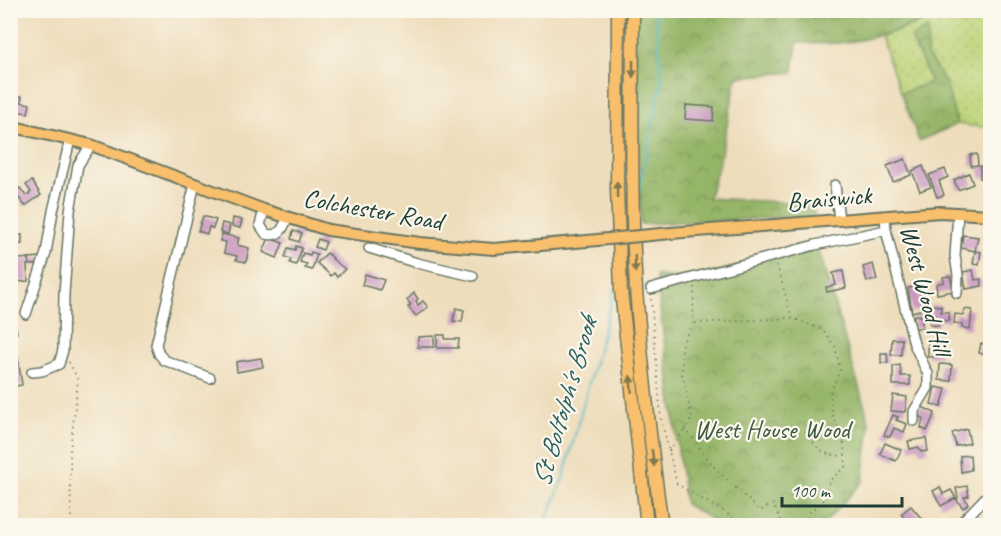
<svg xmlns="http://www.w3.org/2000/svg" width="1001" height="536" font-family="Caveat,sans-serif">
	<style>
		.grass { fill: url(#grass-dots); stroke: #6e8856; stroke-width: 1.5 }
		.forest { fill: url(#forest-crowns); stroke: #5a794e; stroke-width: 1.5 }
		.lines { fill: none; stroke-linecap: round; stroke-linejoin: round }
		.stream { stroke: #49b6c4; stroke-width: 2 }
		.building { fill: #c999c0 }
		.minor-casing { stroke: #677563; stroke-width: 12 }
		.major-casing { stroke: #677563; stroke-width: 14 }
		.highway-casing { stroke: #677563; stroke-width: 15 }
		.path { stroke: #677563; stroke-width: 1.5; stroke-dasharray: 1.5 4.5; stroke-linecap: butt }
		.minor { stroke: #fff; stroke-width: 9 }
		.major { stroke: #f8bf6c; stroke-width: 10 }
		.highway { stroke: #f8bf6c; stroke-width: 12 }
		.major-bridge-casing { stroke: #677563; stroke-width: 14; stroke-linecap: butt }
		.major-bridge { stroke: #f8bf6c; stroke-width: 10 }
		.oneway { fill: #81784d }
		.labels { text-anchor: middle; stroke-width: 4.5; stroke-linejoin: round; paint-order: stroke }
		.street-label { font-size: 26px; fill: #1f3d34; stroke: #fbf7ec }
		.park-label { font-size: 26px; fill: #3e5b41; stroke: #fbf7ec }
		.water-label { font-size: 27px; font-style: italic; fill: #2c615f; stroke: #fbf7ec }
	</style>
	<defs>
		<pattern id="grass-dots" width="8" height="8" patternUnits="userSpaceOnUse" patternTransform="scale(1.5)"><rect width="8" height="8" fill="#bcd377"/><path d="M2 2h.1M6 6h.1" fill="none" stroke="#a1b668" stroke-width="1.8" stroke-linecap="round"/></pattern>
		<pattern id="forest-crowns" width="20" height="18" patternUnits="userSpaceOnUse" patternTransform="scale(1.5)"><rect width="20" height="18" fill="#95b568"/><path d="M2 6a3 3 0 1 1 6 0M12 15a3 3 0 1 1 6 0" fill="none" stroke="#799456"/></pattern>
	</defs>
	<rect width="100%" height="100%" fill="#fbf7ec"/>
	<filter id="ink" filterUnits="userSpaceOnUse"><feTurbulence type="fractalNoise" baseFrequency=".0167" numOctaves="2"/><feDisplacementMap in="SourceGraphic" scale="12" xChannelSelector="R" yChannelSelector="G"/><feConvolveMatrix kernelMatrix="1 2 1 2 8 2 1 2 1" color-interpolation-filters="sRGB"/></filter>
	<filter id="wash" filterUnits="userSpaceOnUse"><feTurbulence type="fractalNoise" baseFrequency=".008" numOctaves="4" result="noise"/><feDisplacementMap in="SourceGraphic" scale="24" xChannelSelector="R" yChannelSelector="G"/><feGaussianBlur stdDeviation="1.35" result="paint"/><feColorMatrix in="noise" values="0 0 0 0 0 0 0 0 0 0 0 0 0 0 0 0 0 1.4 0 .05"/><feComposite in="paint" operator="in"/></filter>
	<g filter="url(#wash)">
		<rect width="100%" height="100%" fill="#edb"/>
		<g class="grass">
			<path d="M801,11h55l-41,8z"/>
			<path d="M947,11h43v117l-33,-4 -11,-40 -19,-29 -16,-18 20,45 -30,11 -21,-57 27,-8z"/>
		</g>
		<g class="forest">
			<path d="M801,10l14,9 41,-8h91c-50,21 -96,38 -150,31l-4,30 -56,5 -19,91 -10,30 105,6 1,12 -173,8 -8,-213z"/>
			<path d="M928,29l-1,26 19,29 11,40 -38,17 -18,-48 30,-11 -20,-45z"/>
			<path d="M817,244l53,181 -7,56 -40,44h-102l-36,-21 -29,-228 38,2z"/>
		</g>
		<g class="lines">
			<g class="stream">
				<path d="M639,191l23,-112 -7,-69"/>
				<path d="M544,526l19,-47 52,-191"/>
			</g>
		</g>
		<g id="blocks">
			<g class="building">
				<path d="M18,96h4l-1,6 9,2 -2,9 -13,-2z"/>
				<path d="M686,105l28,2 -1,14 -28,-2z"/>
				<path d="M977,154l1,11 -7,1 -1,-11z"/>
				<path d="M905,159l6,16 -18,7 -6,-16z"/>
				<path d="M923,166l8,21 -11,4 -8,-20z"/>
				<path d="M980,166l10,1v12l-10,-1z"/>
				<path d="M945,169l3,8 -9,4 5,14 -7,2 -8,-22z"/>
				<path d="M969,173l4,11 -15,6 -4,-10z"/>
				<path d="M32,181l9,14 -16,11 -6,-8 -5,1 -4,-15 3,-2 5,7 2,-1 6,8 5,-4 -5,-7z"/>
				<path d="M203,216l13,4 -3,8 -4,-1 -2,7 -9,-3z"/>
				<path d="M233,218l9,2 -2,8 -8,-2z"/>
				<path d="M222,223l8,2 -2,9 -8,-2z"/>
				<path d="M293,231l9,2 -3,9 -8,-3z"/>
				<path d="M10,234l12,1v9l-12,1z"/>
				<path d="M222,234l17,4 -2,7 12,3 -3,14 -10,-2 1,-4 -13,-3 2,-11 -6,-1z"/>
				<path d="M963,235l15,2 -3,14 -14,-3z"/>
				<path d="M269,238l14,5 -6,15 -14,-6z"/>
				<path d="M318,239l8,3 -3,8 -8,-3z"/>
				<path d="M296,246l6,2 -6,17 -6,-2 1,-4 -6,-2 3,-9 7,2z"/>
				<path d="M975,251l6,1 -2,13 -6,-1z"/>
				<path d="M311,252l6,2 -5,16 -7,-2 2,-4 -7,-2 3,-9 7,2z"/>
				<path d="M327,253l6,5 -1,1 13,10 -8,8 -3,-4 -3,3 -14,-13z"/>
				<path d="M41,257l1,7 -12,1 -1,-7z"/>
				<path d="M29,258v6l-2,1 1,16 -11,1 -2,-13 -5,1v-10z"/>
				<path d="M873,264l4,16 -10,2 -4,-15z"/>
				<path d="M973,270l2,10 6,-1 1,7 -16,3 -3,-17z"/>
				<path d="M843,271l3,17 -19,4 -1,-5 10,-2 -3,-12z"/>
				<path d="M365,274l19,6 -4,10 -18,-5z"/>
				<path d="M950,276l4,15 -17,3 -1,-10 8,-2 -1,-5z"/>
				<path d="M925,284l2,7 -7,2 4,16 -12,3 -4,-24z"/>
				<path d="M414,293l4,6 -2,2 2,4 5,-4 5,6 -12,9 -8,-9 3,-2 -4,-5z"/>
				<path d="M931,305l10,1v6h8v9l-11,-1v6l-8,-1z"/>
				<path d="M456,308l8,2 -2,12 -9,-1z"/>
				<path d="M964,309l8,1 -2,19 -8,-1v-4l-8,-1 1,-9 8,1z"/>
				<path d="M10,312h2l5,21 -7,2z"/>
				<path d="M914,315l8,1v12h-8z"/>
				<path d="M437,335h8v4h14l-1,9h-21z"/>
				<path d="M434,336v11h-16v-10z"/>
				<path d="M892,339h10l-1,16h-10z"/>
				<rect x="928" y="342" width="12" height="15"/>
				<path d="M981,343l9,4v9l-11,-3z"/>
				<path d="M881,353h6l1,10h-7z"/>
				<path d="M18,358l4,27 -12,2v-28z"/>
				<path d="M261,358l2,9 -26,5 -1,-10z"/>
				<path d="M940,364l12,1 -1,16 -12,-1z"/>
				<path d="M900,365l1,11h9v9h-17v-19z"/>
				<path d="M935,387l11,2 -5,18 -10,-3z"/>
				<path d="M893,395l14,2 -2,15 -14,-1z"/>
				<path d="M920,406l15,7 -8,18 -6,-3 2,-10 -7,-3z"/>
				<path d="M893,415l5,2 -2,3 11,4 -3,8 -10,-4 -4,9 -6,-2z"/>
				<path d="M967,429l3,14 -14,3 -4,-13z"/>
				<path d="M926,438l2,13 -7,1 -3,-5 -8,2 -2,-8z"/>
				<path d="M885,443l16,7 -5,11 -16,-7z"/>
				<path d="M970,455l1,15 -10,2 -1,-16z"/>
				<path d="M967,486l2,10 -5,1 4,7 -5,4 -7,-9 2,-1 -2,-10z"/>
				<path d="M940,487l3,7 8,-4 5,8 -15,8 -8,-15z"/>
				<path d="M911,506l14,17 -3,3h-11l-10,-12z"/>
			</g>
		</g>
	</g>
	<g filter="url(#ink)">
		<use href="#blocks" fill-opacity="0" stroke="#677563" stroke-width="1.5"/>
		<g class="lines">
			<defs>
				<g id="minor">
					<path d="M195,184l-39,161 3,9 5,6 46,18"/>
					<path d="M835,185l4,35"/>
					<path d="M264,210l-4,15 6,9c13,3 17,-4 21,-16"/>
					<path d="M885,216l1,14 28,114 14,30v14l-14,23v10"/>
					<path d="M369,248l48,15 56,13"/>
					<path d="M651,289l164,-44 71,-15"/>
					<path d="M957,293l1,-18 -3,-19 3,-43"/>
					<path d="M26,314l20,-61 7,-42 17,-71"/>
					<path d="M32,372l10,-1 17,-7 4,-14 1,-56 6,-83 8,-46 13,-20"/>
					<path d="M958,526l32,-33"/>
				</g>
				<g id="major">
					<path d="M10,126l81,19 173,65 64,20 92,13 74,6 93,-8"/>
					<path d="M671,233l269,-21 50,3"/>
				</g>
				<g id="highway">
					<path d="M618,10l-1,179 4,102 26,235"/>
					<path d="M633,10c0,93 -3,187 3,279 6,79 15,158 26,237"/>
				</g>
			</defs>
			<use href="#minor" class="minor-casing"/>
			<use href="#major" class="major-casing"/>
			<use href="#highway" class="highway-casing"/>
			<g class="path">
				<path d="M777,265l15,53 31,12 12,16 5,24 -10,24 3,22 10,20 3,30 -17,15 -3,17 -17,15 -4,13"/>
				<path d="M651,299l10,120 16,65 52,31 11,11"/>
				<path d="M695,323l97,-5"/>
				<path d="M69,362l9,18 -8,70 1,76"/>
				<path d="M685,428l28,38 47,45 13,-7 10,22"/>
				<path d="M813,442c8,12 17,13 31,14"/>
				<path d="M669,451l23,-32 -10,-46v-29l11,-21 1,-36"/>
			</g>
			<use href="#minor" class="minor"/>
			<use href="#major" class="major"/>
			<use href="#highway" class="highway"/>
			<defs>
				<path id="major-bridge" d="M587,241l84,-8"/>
			</defs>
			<use href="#major-bridge" class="major-bridge-casing"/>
			<use href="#major-bridge" class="major-bridge"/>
		</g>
		<defs><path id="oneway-solid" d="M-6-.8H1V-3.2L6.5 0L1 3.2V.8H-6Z" transform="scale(1.5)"/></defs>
		<g class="oneway">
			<use href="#oneway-solid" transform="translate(633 69) rotate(90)"/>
			<use href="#oneway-solid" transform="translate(617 190) rotate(-91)"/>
			<use href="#oneway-solid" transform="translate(635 264) rotate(88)"/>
			<use href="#oneway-solid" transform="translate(631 384) rotate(-95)"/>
			<use href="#oneway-solid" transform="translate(653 458) rotate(82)"/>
		</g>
	</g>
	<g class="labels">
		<g class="street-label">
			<text transform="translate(829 198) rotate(-5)" y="9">Braiswick</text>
			<text transform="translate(373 209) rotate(10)" y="9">Colchester Road</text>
			<text transform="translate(926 290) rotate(75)" y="9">West Wood Hill</text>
		</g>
		<g class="park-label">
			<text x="772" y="438">West House Wood</text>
		</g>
		<g class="water-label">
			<text transform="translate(564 402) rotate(-74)" y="9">St Boltolph's Brook</text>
		</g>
	</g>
	<rect width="1001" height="536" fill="none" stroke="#fbf7ec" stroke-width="36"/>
	<path d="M782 497v9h120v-9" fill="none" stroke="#1f3d34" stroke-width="3"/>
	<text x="791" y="497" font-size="18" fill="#1f3d34" stroke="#fbf7ec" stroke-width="4.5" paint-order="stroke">100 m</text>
</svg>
